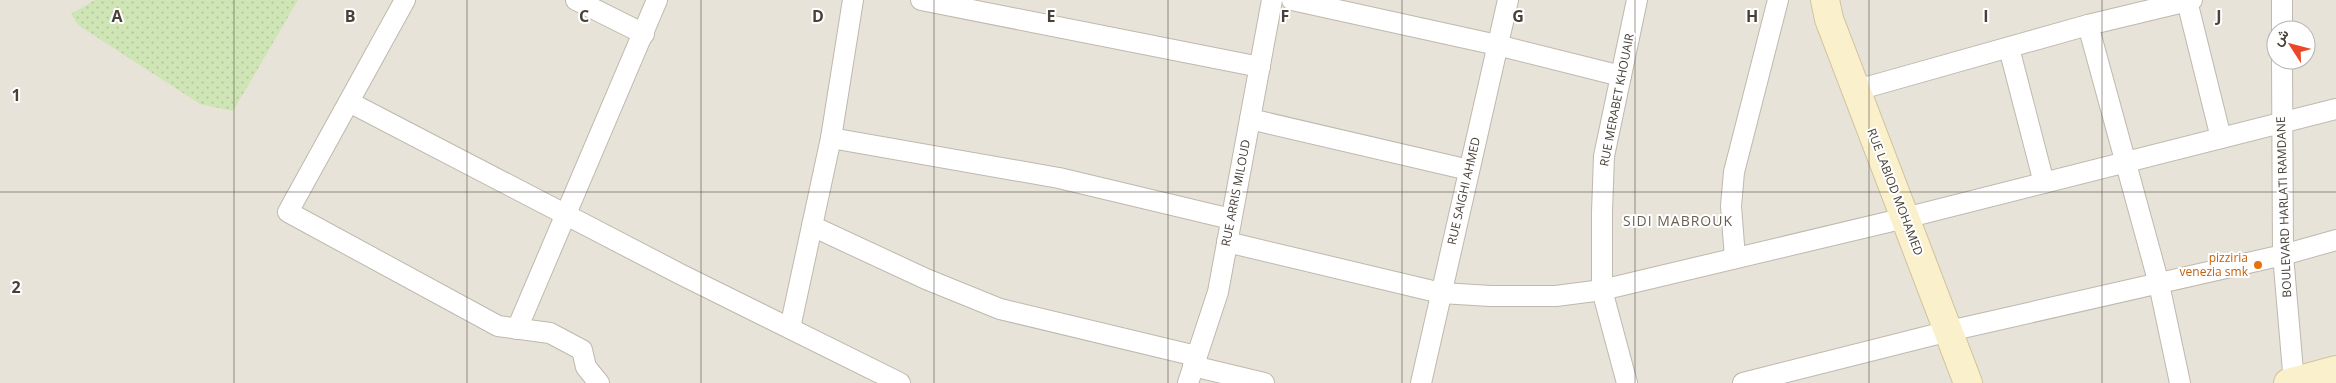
<svg xmlns="http://www.w3.org/2000/svg" width="2336" height="383" font-family="'Open Sans',Vazirmatn,sans-serif">
	<style>
		.residential { fill: #e7e3d8; fill-rule: evenodd }
		.park { fill: url(#park-dots) }
		.lines { fill: none; stroke-linecap: round; stroke-linejoin: round }
		.street-casing { stroke: #bfb8ad; stroke-width: 22 }
		.secondary-casing { stroke: #d0c39c; stroke-width: 30 }
		.street { stroke: #fff; stroke-width: 20 }
		.secondary { stroke: #fbf0cc; stroke-width: 28 }
		.grid { fill: none; stroke: #474138; stroke-width: 1; stroke-opacity: 0.55 }
		.food-dot { fill: #e8710a; stroke: #fff; stroke-width: 2 }
		.labels { text-anchor: middle; stroke-width: 4; stroke-linejoin: round; paint-order: stroke }
		.street-label { font-size: 12px; fill: #474138; stroke: #fff }
		.food-label { font-size: 12px; fill: #c56008; stroke: #fff; text-anchor: end }
		.neighbourhood-label { font-size: 14px; letter-spacing: 1px; fill: #695f50; stroke: #fff }
		.grid-label { font-size: 16px; text-anchor: middle; font-weight: bold; fill: #474138; stroke: #fff; stroke-width: 4; stroke-linejoin: round; paint-order: stroke }
	</style>
	<defs>
		<pattern id="park-dots" width="8" height="8" patternUnits="userSpaceOnUse" patternTransform="scale(1.25)"><rect width="8" height="8" fill="#cfe5b5"/><path d="M2 2h.1M6 6h.1" fill="none" stroke="#b3c69c" stroke-width="1.8" stroke-linecap="round"/></pattern>
	</defs>
	<rect width="100%" height="100%" fill="#f4f1ea"/>
	<path class="residential" d="M0,0h2336v383h-2336zM2276,30h30v30h-30z"/>
	<path class="park" d="M95,0h203l-65,111 -33,-7 -122,-79 -7,-11z"/>
	<g class="lines">
		<defs>
			<g id="street">
				<path d="M405,0l-117,212 210,114 52,7 32,17 4,17 13,16"/>
				<path d="M576,0l68,34"/>
				<path d="M921,0l339,67"/>
				<path d="M1292,0l205,45 124,31"/>
				<path d="M2187,1l34,137"/>
				<path d="M2088,25l71,259 21,99"/>
				<path d="M2282,30v-30"/>
				<path d="M2009,48l35,135"/>
				<path d="M2282,60l1,195 11,128"/>
				<path d="M1857,90l231,-65 104,-25"/>
				<path d="M349,102l331,172 220,109"/>
				<path d="M1250,119l219,51"/>
				<path d="M831,138l228,40 172,41"/>
				<path d="M812,226l114,53 74,30 196,47"/>
				<path d="M1227,242l214,51 50,3h65l46,-6 303,-72 431,-109"/>
				<path d="M1735,258l-4,-52 3,-34 44,-172"/>
				<path d="M790,328l41,-190 22,-138"/>
				<path d="M517,329l140,-329"/>
				<path d="M1193,366l71,17"/>
				<path d="M1188,383l30,-91 54,-292"/>
				<path d="M1421,383l87,-383"/>
				<path d="M1627,383l-25,-93v-78l2,-56 33,-156"/>
				<path d="M1743,383l206,-52 334,-76 53,-15"/>
			</g>
			<g id="secondary">
				<path d="M1825,0l4,19 139,364"/>
				<path d="M2288,383l48,-13"/>
			</g>
		</defs>
		<use href="#street" class="street-casing"/>
		<use href="#secondary" class="secondary-casing"/>
		<use href="#street" class="street"/>
		<use href="#secondary" class="secondary"/>
	</g>
	<path class="grid" d="M234,0v383M467,0v383M701,0v383M934,0v383M1168,0v383M1402,0v383M1635,0v383M1869,0v383M2102,0v383M0,192h2336"/>
	<circle class="food-dot" cx="2258" cy="265" r="5"/>
	<g class="labels">
		<g class="street-label">
			<text transform="translate(1617 100) rotate(-79)" y="4">RUE MERABET KHOUAIR</text>
			<text transform="translate(1464 191) rotate(-77)" y="4">RUE SAIGHI AHMED</text>
			<text transform="translate(1895 192) rotate(69)" y="4">RUE LABIOD MOHAMED</text>
			<text transform="translate(1236 193) rotate(-79)" y="4">RUE ARRIS MILOUD</text>
			<text transform="translate(2284 207) rotate(-92)" y="4">BOULEVARD HARLATI RAMDANE</text>
		</g>
		<g class="food-label">
			<text x="2248" y="262">pizziria<tspan x="2248" dy="14">venezia smk</tspan></text>
		</g>
		<g class="neighbourhood-label">
			<text x="1678" y="226">SIDI MABROUK</text>
		</g>
	</g>
	<g class="grid-label">
		<text x="117" y="22">A</text>
		<text x="350" y="22">B</text>
		<text x="584" y="22">C</text>
		<text x="818" y="22">D</text>
		<text x="1051" y="22">E</text>
		<text x="1285" y="22">F</text>
		<text x="1518" y="22">G</text>
		<text x="1752" y="22">H</text>
		<text x="1986" y="22">I</text>
		<text x="2219" y="22">J</text>
		<text x="16" y="101">1</text>
		<text x="16" y="293">2</text>
	</g>
	<g transform="translate(2291 45) rotate(306)"><circle r="24" fill="#ffffff" stroke="#b5b3af"/>
	<path d="M0-4L9 19L0 12L-9 19Z" fill="#eb4829"/>
	<text y="-8" font-size="14" font-weight="bold" text-anchor="middle" fill="#474138">ش</text>
	</g>
</svg>
